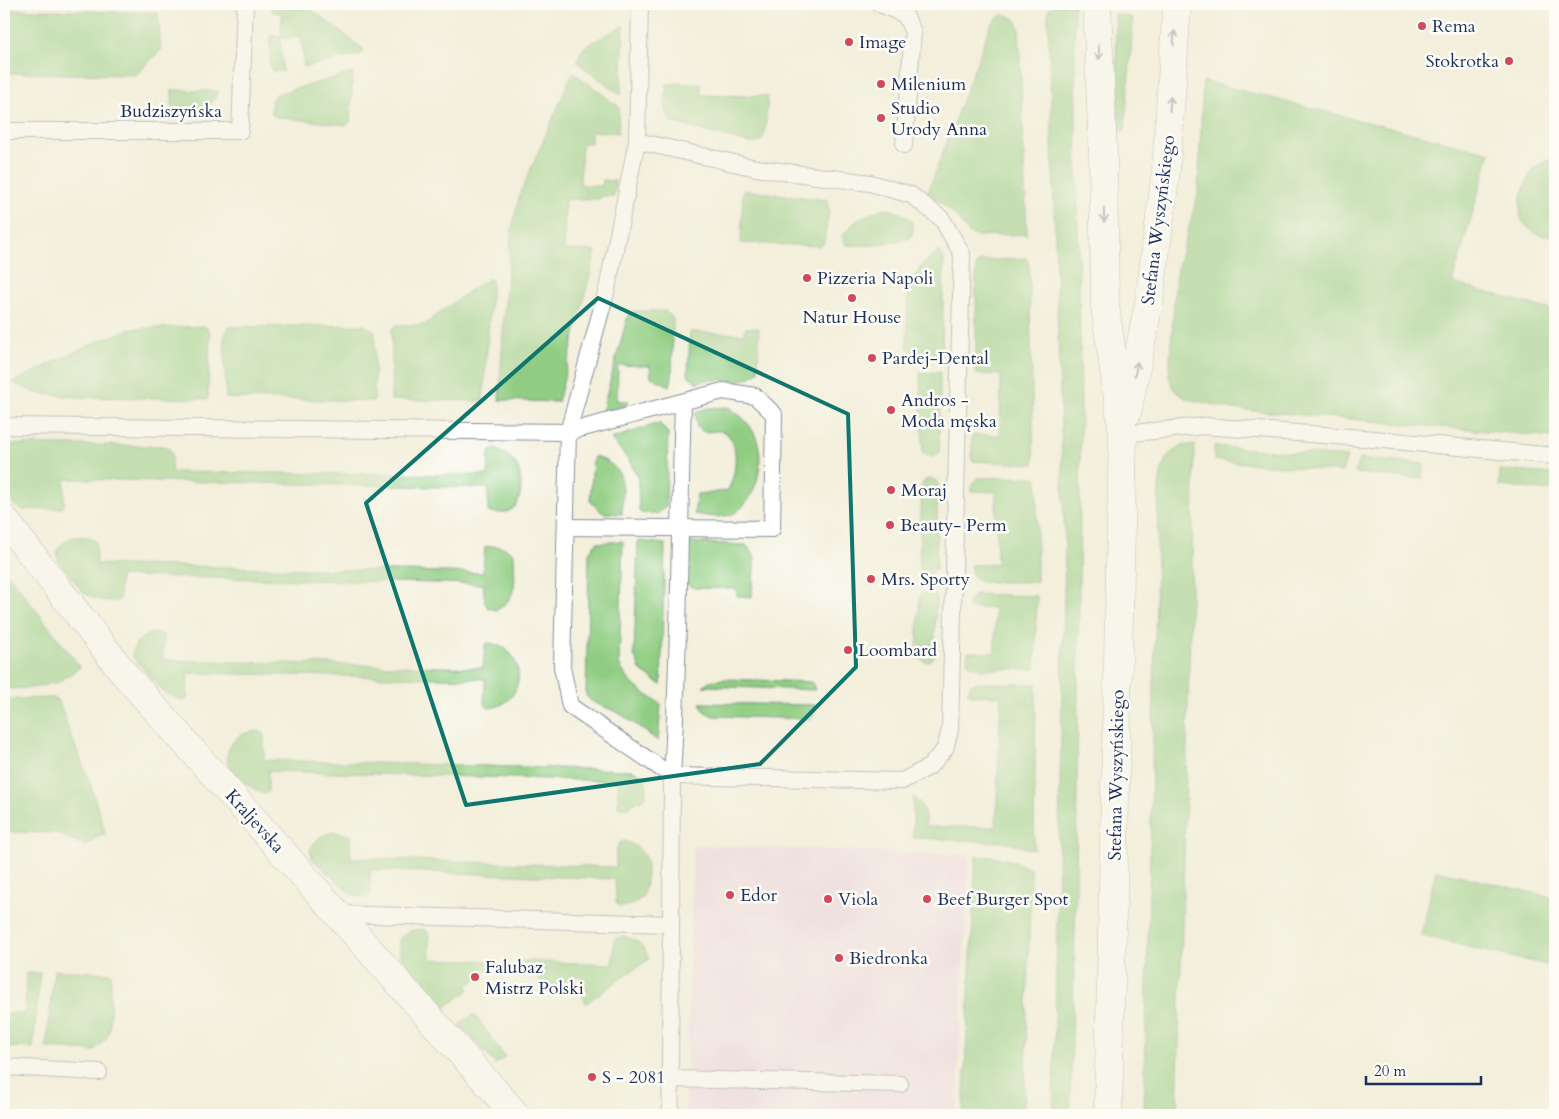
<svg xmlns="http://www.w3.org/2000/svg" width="1559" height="1119" font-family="Cardo,serif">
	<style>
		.built { fill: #eed0e8 }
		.green { fill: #90cd82; stroke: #567e70 }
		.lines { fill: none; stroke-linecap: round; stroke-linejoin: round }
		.service-casing { stroke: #878f9c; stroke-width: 18 }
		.minor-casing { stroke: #878f9c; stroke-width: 29 }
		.tertiary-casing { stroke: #878f9c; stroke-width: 29 }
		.service { stroke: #fff; stroke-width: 16 }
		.minor { stroke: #fff; stroke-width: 28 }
		.tertiary { stroke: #fff; stroke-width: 28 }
		.oneway { stroke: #8d97ae }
		.marked { fill: none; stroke: #0f766e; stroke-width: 4; stroke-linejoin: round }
		.poi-dot { fill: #d1495b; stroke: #fdfcf7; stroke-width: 2 }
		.labels { text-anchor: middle; stroke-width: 5; stroke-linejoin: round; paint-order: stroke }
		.poi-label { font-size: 18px; fill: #1b2f5e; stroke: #fdfcf7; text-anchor: start }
		.street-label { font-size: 18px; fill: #1b2f5e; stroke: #fdfcf7 }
	</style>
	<rect width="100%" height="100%" fill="#fdfcf7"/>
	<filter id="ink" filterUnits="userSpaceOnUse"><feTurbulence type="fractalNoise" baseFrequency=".02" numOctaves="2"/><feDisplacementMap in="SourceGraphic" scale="10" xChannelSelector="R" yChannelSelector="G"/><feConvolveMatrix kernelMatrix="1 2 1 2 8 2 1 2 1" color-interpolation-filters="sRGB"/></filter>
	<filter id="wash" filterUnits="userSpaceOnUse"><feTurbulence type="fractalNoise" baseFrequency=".0096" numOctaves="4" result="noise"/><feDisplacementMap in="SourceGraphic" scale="20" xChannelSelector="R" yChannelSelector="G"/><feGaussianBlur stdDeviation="1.12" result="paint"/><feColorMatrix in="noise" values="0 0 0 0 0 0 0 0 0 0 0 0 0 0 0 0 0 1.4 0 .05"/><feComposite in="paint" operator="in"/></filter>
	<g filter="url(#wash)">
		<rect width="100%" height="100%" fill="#f3efdb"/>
		<path class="built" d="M693,845l276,10 -13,260h-271z"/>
		<g class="green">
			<path d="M272,4h33l58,45 1,3 -3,2 -57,13 -3,-31 -21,3 3,33 -11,-1 -2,-5v-30h11l1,-23 -10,-1z"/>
			<path d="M1056,5h18l7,394 -5,493 -6,223h-17l12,-564 -17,-534 1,-9z"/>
			<path d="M4,9l154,4 3,37 -25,25 -132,-2z"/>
			<path d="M1115,13l18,5 -8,112 -2,1 -4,-1z"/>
			<path d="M1002,15c9,1 14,3 17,12l8,207 -50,2 -8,-3 -15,-19 -26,-22 63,-168 6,-6z"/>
			<path d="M624,25l-3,70 -44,-33 4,-10 4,-5z"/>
			<path d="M573,72l46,35 -1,26 -27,-2v12h-9l-2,42 22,1 1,-6 12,1 -1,15h-14v3h-35l-1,51 32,1 -38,151 -59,-2 6,-101 7,-71 8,-34z"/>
			<path d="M353,73l-3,49 -3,3 -71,-8 -5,-4 1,-14 4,-5z"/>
			<path d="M1203,81l287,72 -38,130 103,28v126l-322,-28 -46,-10 -12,-8 -6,-14 7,-103 22,-79z"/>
			<path d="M701,83v12l67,1c-1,9 -2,40 -7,45 -3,3 -9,2 -13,2l-77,-21c-8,-12 -5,-25 -4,-38z"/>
			<path d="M172,90l47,1c-12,21 -24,26 -47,25z"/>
			<path d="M1555,158v75c-12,7 -30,-3 -34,-16 -4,-13 6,-43 16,-51 5,-4 13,-5 18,-8z"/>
			<path d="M743,190l84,10 2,10 -5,33 -5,3 -78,-3z"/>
			<path d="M885,208c15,4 36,11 25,30l-33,7h-31l-4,-9c10,-14 26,-23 43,-28z"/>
			<path d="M939,251l5,7 -2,96c-13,4 -26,4 -35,-7l1,-58 13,-23z"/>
			<path d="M1026,258l3,7 5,199 -62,-3v-26h28l1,-60 -25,-1v-109l4,-4z"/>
			<path d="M488,279l4,1 -9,121 -92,-1 1,-72 4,-3h28l42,-32z"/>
			<path d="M634,311h32l7,7 -1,59 -2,9 -19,-9 -1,-11 -32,-1 -1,36h12l-4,5 -23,5 26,-96z"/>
			<path d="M363,325l11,5 1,4 -1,67 -148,-3 -2,-61 5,-10z"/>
			<path d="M205,326l5,6 -2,67 -130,-2 -42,-4 -23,-10v-1l83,-40 34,-13z"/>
			<path d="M745,328h14l-1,44c-21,17 -38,2 -61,11l-9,-8 2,-43 54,2z"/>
			<path d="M940,372l-1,80 -5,5 -5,-1 -6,-3 -3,-80z"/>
			<path d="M728,407c11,7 21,15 27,28 11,23 3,63 -19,77 -12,8 -29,4 -42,2l3,-20 30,-3c9,-13 13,-46 0,-57 -7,-7 -16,0 -24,-3 -2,0 -4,-3 -6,-4l-2,-14 12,-5z"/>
			<path d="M659,423l9,10 -2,73 -9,8 -16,-1 -2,-2 -1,-33 -8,-16 -19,-23z"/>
			<path d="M4,444l161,2 4,2 3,7 -1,17 317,3 1,-23 6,-3c7,3 16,8 20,14 8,10 9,40 -4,47 -8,4 -15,3 -23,2v-24l-423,-9 -1,27 -2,2 -39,2 -9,-5 -10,-14z"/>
			<path d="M1195,445l-18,670h-33l14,-604c2,-22 -2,-51 21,-64 4,-2 11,-2 16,-2z"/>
			<path d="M1214,446l133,11 -5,15 -128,-12z"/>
			<path d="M595,456c33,13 28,27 27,58l-19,-1 -13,-12 3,-42z"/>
			<path d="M1359,459l65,5 -2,15 -67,-6z"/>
			<path d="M1500,470l55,4v17l-56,-5z"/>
			<path d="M1034,477l3,2v103h-57c-8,-5 -9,-9 -10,-17l27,-1 -1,-72 -25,-1c1,-6 2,-11 8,-13z"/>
			<path d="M931,479l4,1 3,4 -2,85 -7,5 -8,-2 -2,-8 3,-79 3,-5z"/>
			<path d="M73,537h15l8,4v23l387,9 2,-26c12,-2 20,-1 29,7 0,24 6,42 -17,56l-9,-2 -3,-5 -2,-19 -363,-8 -1,24c-9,4 -28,-2 -36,-8l-25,-32 -1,-6 2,-8z"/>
			<path d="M623,541l-4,123c10,21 23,28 42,40l-3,37c-14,-10 -28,-22 -43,-30 -11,-5 -21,-6 -29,-15l3,-143 7,-10z"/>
			<path d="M638,541l27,3 -4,141 -20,-14 -7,-16z"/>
			<path d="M688,542l58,3 9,11 -3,41 -15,-1v-7l-41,-1 -11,-4z"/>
			<path d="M7,573l73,94 -21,15 -28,6 -27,1v-113z"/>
			<path d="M927,592h5l4,4 -2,61 -6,5 -8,-3 -3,-10 3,-52 1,-3z"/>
			<path d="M975,594l62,2 -2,73h-54l-11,-4 -3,-5 1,-8 27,1v-45h-27v-5z"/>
			<path d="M157,633l6,2v25l320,8 2,-23 2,-2c41,1 42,63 1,65l-4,-4 1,-25 -297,-6 -1,26 -6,2 -17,-9 -32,-36c3,-15 9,-21 25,-23z"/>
			<path d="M725,679l87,3 3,8 -112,-4 6,-5z"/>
			<path d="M975,683l61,1 -2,166 -30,-8 -91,-4v-41c12,8 12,17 13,30h70l5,-131 -30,-1 -3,-3 2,-7z"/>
			<path d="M53,698l5,3 5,11 7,21 20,50 14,46 1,6 -4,-1 -15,12 -30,-13 -52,-1v-133z"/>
			<path d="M700,703l115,2 -1,10 -3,4 -98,-3 -8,-4z"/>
			<path d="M259,731l5,3v26l366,10c16,3 19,13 15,28l-18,9h-8l-1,-3v-23l-350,-10v21l-4,2c-18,-8 -49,-29 -32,-51 8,-10 16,-11 27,-12z"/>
			<path d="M336,832l14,3 1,23 265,9v-17l3,-7 6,-2c6,3 13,6 17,11 9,12 4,33 0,46l-11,7 -11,2 -4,-4 -1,-24 -245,-9v25l-6,3 -14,-5 -38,-34 -2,-9c8,-14 11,-15 26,-18z"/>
			<path d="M976,856c24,1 35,2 55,14l-7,245h-61z"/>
			<path d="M1436,870l119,28v69l-134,-31z"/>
			<path d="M418,929l8,1 3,4 1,25 69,2 -32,25 2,4 -25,18c-12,-13 -66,-60 -37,-76 3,-1 8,-2 11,-3z"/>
			<path d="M623,936c15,4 21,9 26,23l-63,44 -5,-10 6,-2 -8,-16 -33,15 -19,-26 -6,-3 91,3 3,-25z"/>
			<path d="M54,970l57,3 -1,55 -4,11 -12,12 -48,-3z"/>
			<path d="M26,973h14l-7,75 -29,-1v-34h21z"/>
			<path d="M474,1014l31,43 -10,7 -35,-40z"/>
		</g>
	</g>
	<g filter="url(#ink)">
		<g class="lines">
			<defs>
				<g id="service">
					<path d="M640,4l-3,137 -30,148 -39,143 -6,235 8,39 102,70 -2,303 1,36"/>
					<path d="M880,4l25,11 8,17 -9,113"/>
					<path d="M4,131h236l5,-127"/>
					<path d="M637,141l119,27 114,15 41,12 31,24 20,35 -12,476 -5,19 -16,18 -27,14 -230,-5c8,-125 7,-250 11,-374"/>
					<path d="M4,426l564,6 155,-41 32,5 19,18 -2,115 -206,-2"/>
					<path d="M1123,434l81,-8 159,12 192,18"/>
					<path d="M337,914l334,10"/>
					<path d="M4,1067l95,5"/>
					<path d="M670,1079l230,5"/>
				</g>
				<path id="minor" d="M4,519l123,158 389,438"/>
				<g id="tertiary">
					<path d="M1097,4l6,151 2,151 18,128 -15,681"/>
					<path d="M1127,413l22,-110 17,-132 11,-167"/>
				</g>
			</defs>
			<use href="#service" class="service-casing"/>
			<use href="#minor" class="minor-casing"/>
			<use href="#tertiary" class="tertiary-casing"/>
			<use href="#service" class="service"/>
			<use href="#minor" class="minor"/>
			<use href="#tertiary" class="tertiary"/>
		</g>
		<defs><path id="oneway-shaft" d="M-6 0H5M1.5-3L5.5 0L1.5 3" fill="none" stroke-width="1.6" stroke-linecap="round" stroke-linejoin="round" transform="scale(1.25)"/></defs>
		<g class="oneway">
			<use href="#oneway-shaft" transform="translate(1174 38) rotate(-86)"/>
			<use href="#oneway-shaft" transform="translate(1099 52) rotate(88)"/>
			<use href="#oneway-shaft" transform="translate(1170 104) rotate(-87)"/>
			<use href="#oneway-shaft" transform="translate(1104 215) rotate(89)"/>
			<use href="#oneway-shaft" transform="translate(1136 369) rotate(-79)"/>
		</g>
	</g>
	<path d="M0 0H1559V1119H0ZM598,298l250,116 8,253 -96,97 -294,41 -100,-302z" fill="#f3efdb" fill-opacity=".55" fill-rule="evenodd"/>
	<path class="marked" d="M598,298l250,116 8,253 -96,97 -294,41 -100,-302z"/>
	<g class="poi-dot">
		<circle cx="1422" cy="26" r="5"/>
		<circle cx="849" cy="42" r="5"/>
		<circle cx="1509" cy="61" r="5"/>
		<circle cx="881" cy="84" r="5"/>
		<circle cx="881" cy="118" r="5"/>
		<circle cx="807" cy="278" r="5"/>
		<circle cx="852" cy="298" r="5"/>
		<circle cx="872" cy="358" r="5"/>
		<circle cx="891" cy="410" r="5"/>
		<circle cx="891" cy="490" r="5"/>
		<circle cx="890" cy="525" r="5"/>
		<circle cx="871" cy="579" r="5"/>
		<circle cx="848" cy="650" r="5"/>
		<circle cx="730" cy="895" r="5"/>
		<circle cx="828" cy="899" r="5"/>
		<circle cx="927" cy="899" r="5"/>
		<circle cx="839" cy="958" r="5"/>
		<circle cx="475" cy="977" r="5"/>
		<circle cx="592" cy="1077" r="5"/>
	</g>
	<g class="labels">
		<g class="poi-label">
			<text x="1432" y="32">Rema</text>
			<text x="859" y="48">Image</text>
			<text x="1499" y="67" text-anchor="end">Stokrotka</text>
			<text x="891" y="90">Milenium</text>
			<text x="891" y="114">Studio<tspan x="891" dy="21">Urody Anna</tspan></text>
			<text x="817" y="284">Pizzeria Napoli</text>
			<text x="852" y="323" text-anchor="middle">Natur House</text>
			<text x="882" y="364">Pardej-Dental</text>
			<text x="901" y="406">Andros -<tspan x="901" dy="21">Moda męska</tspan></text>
			<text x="901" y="496">Moraj</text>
			<text x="900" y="531">Beauty- Perm</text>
			<text x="881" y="585">Mrs. Sporty</text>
			<text x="858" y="656">Loombard</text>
			<text x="740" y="901">Edor</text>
			<text x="838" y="905">Viola</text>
			<text x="937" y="905">Beef Burger Spot</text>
			<text x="849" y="964">Biedronka</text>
			<text x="485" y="973">Falubaz<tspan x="485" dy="21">Mistrz Polski</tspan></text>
			<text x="602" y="1083">S - 2081</text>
		</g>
		<g class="street-label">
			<text x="171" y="117">Budziszyńska</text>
			<text transform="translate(1158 220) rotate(-83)" y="6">Stefana Wyszyńskiego</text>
			<text transform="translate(1116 775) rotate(-89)" y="6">Stefana Wyszyńskiego</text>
			<text transform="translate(255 821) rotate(48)" y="6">Kraljevska</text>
		</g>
	</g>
	<rect width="1559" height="1119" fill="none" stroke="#fdfcf7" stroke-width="20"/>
	<path d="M1366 1076v8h115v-8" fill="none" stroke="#1b2f5e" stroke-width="2.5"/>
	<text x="1374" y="1076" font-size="15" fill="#1b2f5e" stroke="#fdfcf7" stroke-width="4" paint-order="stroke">20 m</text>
</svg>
